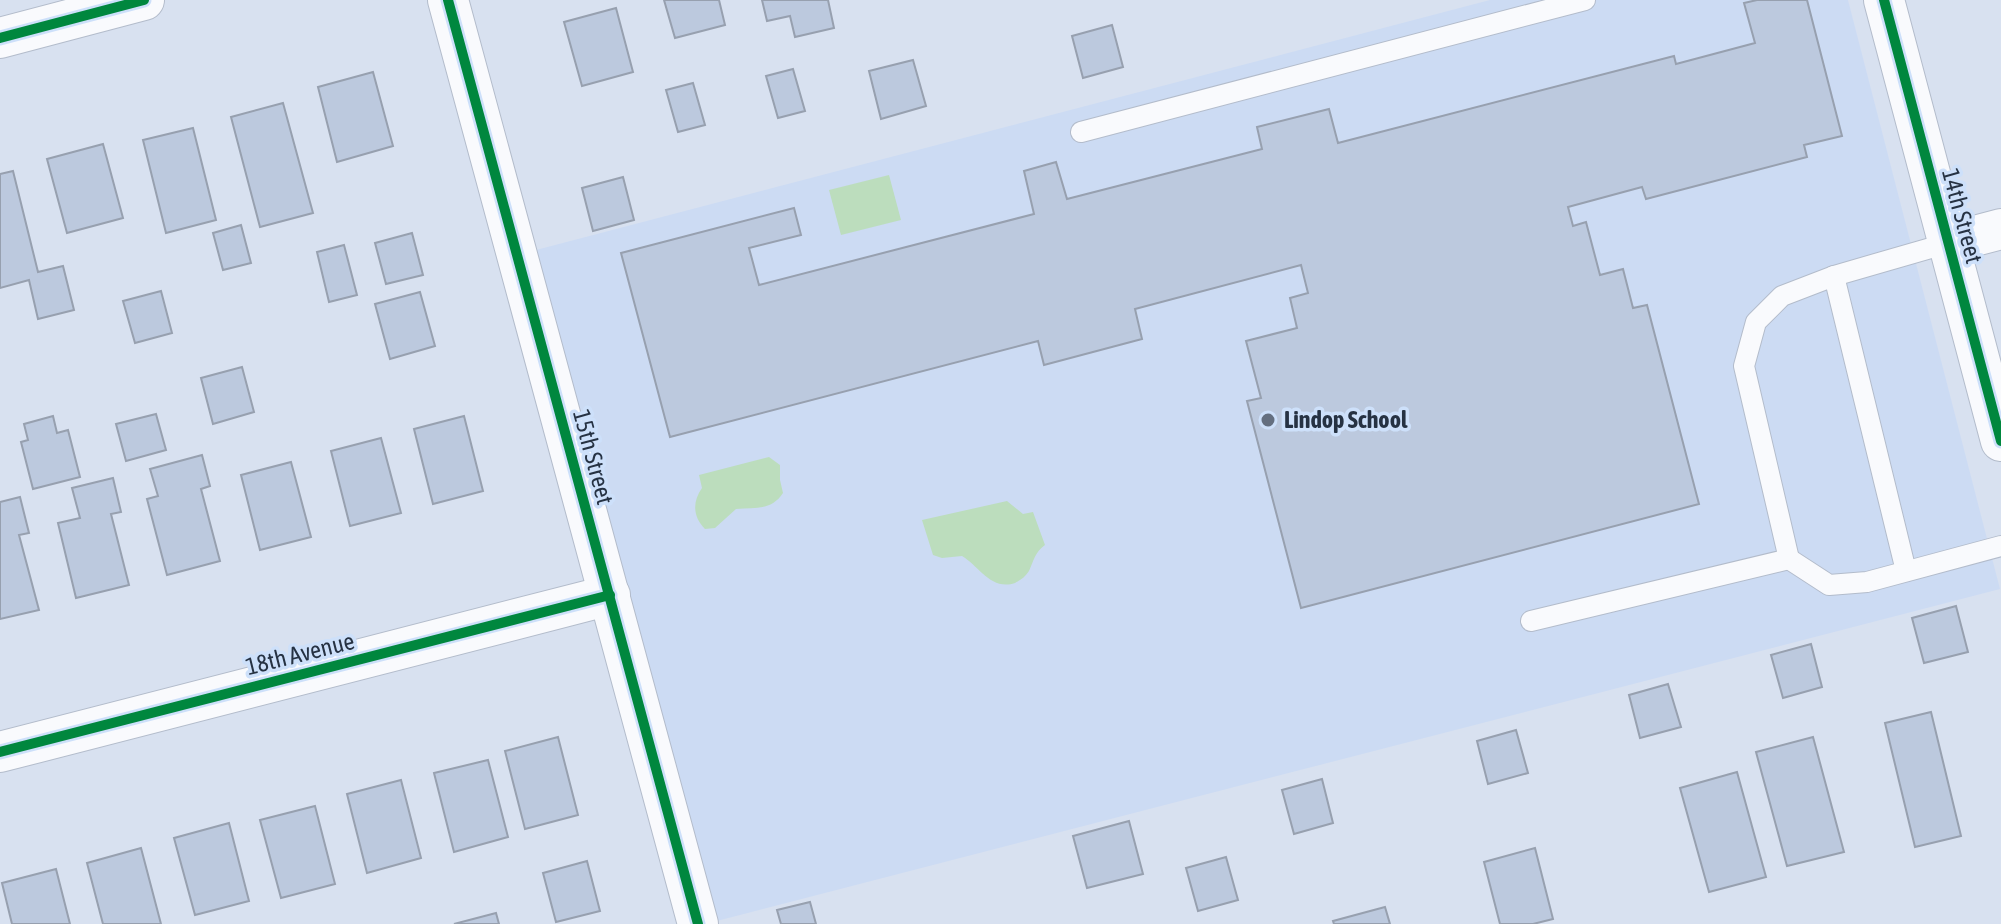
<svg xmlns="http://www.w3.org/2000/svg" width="2001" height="924" font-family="'Asap Condensed',sans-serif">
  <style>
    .built { fill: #ccdbf3 }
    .green { fill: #bcddbd }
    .building { fill: #bcc9de; stroke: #97a0af; stroke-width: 2 }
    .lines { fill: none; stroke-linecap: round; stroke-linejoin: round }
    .lane-casing { stroke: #b3bccb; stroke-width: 22 }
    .street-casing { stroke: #b3bccb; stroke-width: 42 }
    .lane { stroke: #f9fafd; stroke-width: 20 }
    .street { stroke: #f9fafd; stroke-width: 40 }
    .cycleway-casing { stroke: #cde0fa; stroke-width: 15 }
    .cycleway { stroke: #00873e; stroke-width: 10 }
    .poi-dot { fill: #646f80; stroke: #cde0fa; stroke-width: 3 }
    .labels { text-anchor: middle; stroke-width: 7; stroke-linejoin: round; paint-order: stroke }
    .street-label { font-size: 24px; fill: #263243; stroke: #cde0fa }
    .poi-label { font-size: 24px; font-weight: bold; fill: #263243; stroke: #cde0fa; text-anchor: start }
  </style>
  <rect width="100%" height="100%" fill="#d8e1f0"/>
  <!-- built -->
  <path class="built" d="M 1490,0 L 1848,0 L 2000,589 L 709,923 L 536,250 Z"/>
  <!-- green -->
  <g class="green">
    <path d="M 889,175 L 901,220 L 841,235 L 829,190 Z"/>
    <path d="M 769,457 L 780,465 L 780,480 L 783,493 C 771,511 756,507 736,509 L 715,528 L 705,529 C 693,517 692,502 702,488 L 699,475 Z"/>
    <path d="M 1007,501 L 1023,514 L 1033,512 L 1045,545 C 1035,552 1034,560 1029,571 C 1026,576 1021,580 1015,583 C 991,591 979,566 962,556 L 942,558 L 933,555 L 922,520 Z"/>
  </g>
  <!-- building -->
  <g class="building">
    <path d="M 664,0 L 719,0 L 725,25 L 675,38 Z"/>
    <path d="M 762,0 L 828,0 L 834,28 L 795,37 L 790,16 L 767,21 Z"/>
    <path d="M 1757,0 L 1807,0 L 1842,136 L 1804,145 L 1807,157 L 1646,199 L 1642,187 L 1568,207 L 1573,226 L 1586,222 L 1600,275 L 1623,269 L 1633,308 L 1647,305 L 1699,504 L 1301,608 L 1247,401 L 1261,398 L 1246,341 L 1297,328 L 1290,298 L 1308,293 L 1301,265 L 1135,309 L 1142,339 L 1044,365 L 1038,341 L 670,437 L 621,253 L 794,208 L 801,235 L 749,248 L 759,285 L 1034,214 L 1024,171 L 1056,162 L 1067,199 L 1262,149 L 1257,127 L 1329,109 L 1338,143 L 1674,56 L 1676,64 L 1755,43 L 1744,3 Z"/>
    <path d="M 616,8 L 633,72 L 582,86 L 564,22 Z"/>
    <path d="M 1112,25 L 1123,67 L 1083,78 L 1072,36 Z"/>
    <path d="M 913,60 L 926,106 L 881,119 L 869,71 Z"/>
    <path d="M 793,69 L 805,111 L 778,118 L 766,76 Z"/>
    <path d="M 373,72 L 393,146 L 337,162 L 318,87 Z"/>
    <path d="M 693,83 L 705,125 L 678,132 L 666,90 Z"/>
    <path d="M 283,103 L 313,213 L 260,227 L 231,117 Z"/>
    <path d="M 193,128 L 216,220 L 166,233 L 143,140 Z"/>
    <path d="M 103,144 L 123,218 L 67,233 L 47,159 Z"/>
    <path d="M 13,171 L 38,272 L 63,266 L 74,310 L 38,319 L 29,280 L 0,288 L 0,174 Z"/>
    <path d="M 623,177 L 634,220 L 593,231 L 582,188 Z"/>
    <path d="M 241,225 L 251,263 L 223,270 L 213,233 Z"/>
    <path d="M 412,233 L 423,275 L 386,284 L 375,243 Z"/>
    <path d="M 344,245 L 357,295 L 329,302 L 317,252 Z"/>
    <path d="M 161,291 L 172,333 L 135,343 L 123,301 Z"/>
    <path d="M 420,292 L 435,346 L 390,359 L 375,304 Z"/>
    <path d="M 242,367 L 254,412 L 213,424 L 201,378 Z"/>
    <path d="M 156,414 L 166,450 L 126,461 L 116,424 Z"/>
    <path d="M 53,416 L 57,433 L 68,430 L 80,477 L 33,489 L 21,442 L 28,440 L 24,424 Z"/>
    <path d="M 464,416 L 483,491 L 433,504 L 414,429 Z"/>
    <path d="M 381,438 L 401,513 L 350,526 L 331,451 Z"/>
    <path d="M 202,455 L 210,486 L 201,489 L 220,561 L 167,575 L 147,499 L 158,496 L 150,469 Z"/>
    <path d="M 291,462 L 311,537 L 260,550 L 241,475 Z"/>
    <path d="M 113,478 L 121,512 L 111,514 L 129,585 L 76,598 L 58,523 L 80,518 L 72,488 Z"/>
    <path d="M 20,497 L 29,533 L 19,535 L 39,610 L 0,619 L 0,502 Z"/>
    <path d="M 1956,606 L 1968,652 L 1924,663 L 1912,618 Z"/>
    <path d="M 1811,644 L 1822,687 L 1783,698 L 1771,655 Z"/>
    <path d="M 1668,684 L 1681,727 L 1640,738 L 1629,695 Z"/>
    <path d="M 1931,712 L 1961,836 L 1915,847 L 1885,723 Z"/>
    <path d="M 1516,730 L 1528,773 L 1488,784 L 1477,741 Z"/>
    <path d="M 558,737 L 578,815 L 525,829 L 505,751 Z"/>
    <path d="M 1813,737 L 1844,852 L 1787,866 L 1756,752 Z"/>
    <path d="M 488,760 L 508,837 L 454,852 L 434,773 Z"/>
    <path d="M 1737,772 L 1766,877 L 1709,892 L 1680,788 Z"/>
    <path d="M 1322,779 L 1333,823 L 1294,834 L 1282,790 Z"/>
    <path d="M 401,780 L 421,858 L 367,873 L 347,794 Z"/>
    <path d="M 315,806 L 335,884 L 281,898 L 260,820 Z"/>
    <path d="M 1129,821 L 1143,874 L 1087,888 L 1073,836 Z"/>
    <path d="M 229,823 L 249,901 L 195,915 L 174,838 Z"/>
    <path d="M 141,848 L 161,924 L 103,924 L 87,863 Z"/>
    <path d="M 1535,848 L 1553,919 L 1533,924 L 1500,924 L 1484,862 Z"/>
    <path d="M 1226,857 L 1238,900 L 1198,911 L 1186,868 Z"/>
    <path d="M 587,861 L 600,911 L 556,922 L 543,873 Z"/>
    <path d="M 56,869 L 70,924 L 12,924 L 2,883 Z"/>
    <path d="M 810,902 L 816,924 L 781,924 L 777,910 Z"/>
    <path d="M 1385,907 L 1390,924 L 1334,924 L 1333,921 Z"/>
    <path d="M 496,913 L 499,924 L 454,924 Z"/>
  </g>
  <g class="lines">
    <defs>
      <g id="lane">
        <path d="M 1081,132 L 1585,0"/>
        <path d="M 1834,276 L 1906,571"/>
        <path d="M 1789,559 L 1829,585 L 1867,582 L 2001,546"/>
        <path d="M 1531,621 L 1789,559 L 1744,366 L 1756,322 L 1782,296 L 1834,276 L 1948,243"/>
      </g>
      <g id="street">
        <path d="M 448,0 L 698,924"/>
        <path d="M 1884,0 L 2001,441"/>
        <path d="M 0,38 L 144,0"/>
        <path d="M 1948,243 L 2001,229"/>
        <path d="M 0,752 L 610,595"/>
      </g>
    </defs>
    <!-- lane casing -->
    <use href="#lane" class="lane-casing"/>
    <!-- street casing -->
    <use href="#street" class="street-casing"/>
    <!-- lane -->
    <use href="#lane" class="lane"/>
    <!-- street -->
    <use href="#street" class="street"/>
    <defs>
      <g id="cycleway">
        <path d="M 448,0 L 698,924"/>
        <path d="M 1884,0 L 2001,441"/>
        <path d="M 0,38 L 144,0"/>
        <path d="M 0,752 L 610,595"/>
      </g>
    </defs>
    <!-- cycleway casing -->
    <use href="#cycleway" class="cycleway-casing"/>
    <!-- cycleway -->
    <use href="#cycleway" class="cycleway"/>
  </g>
  <!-- markers -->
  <circle class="poi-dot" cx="1268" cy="420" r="8"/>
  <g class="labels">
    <!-- street labels -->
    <g class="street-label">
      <text transform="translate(1962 216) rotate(75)" y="8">14th Street</text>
      <text transform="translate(593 457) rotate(75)" y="8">15th Street</text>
      <text transform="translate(300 654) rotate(-14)" y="8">18th Avenue</text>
    </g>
    <!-- poi labels -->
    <g class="poi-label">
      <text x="1284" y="428">Lindop School</text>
    </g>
  </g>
</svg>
